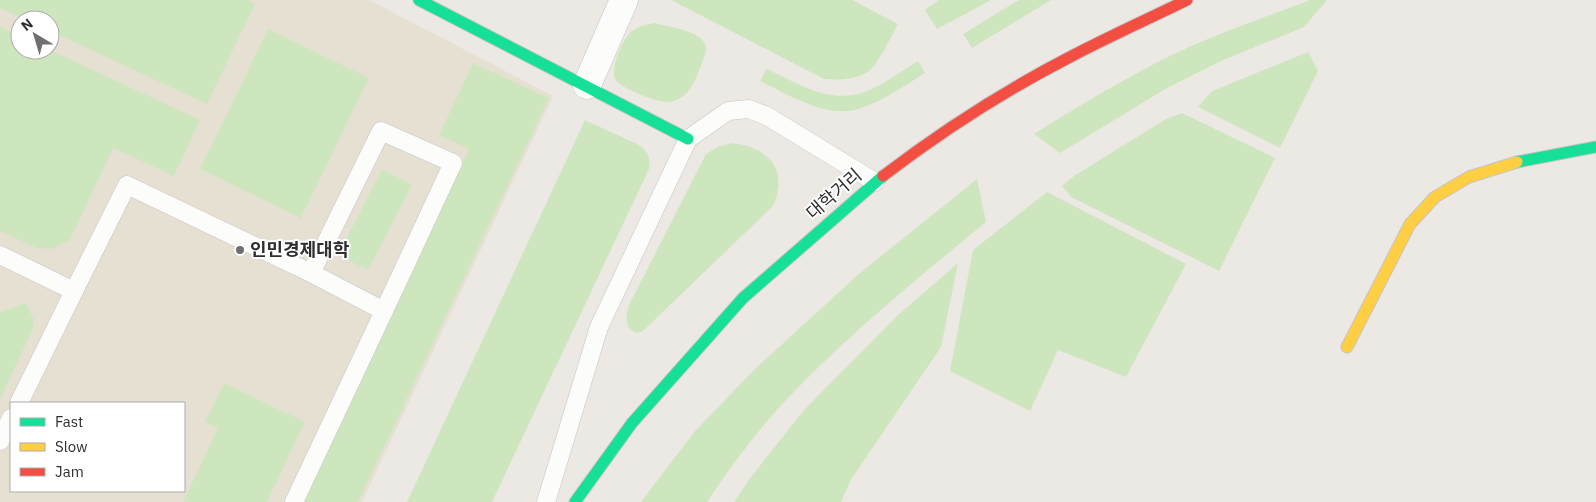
<svg xmlns="http://www.w3.org/2000/svg" width="1596" height="502" font-family="'IBM Plex Sans','Noto Sans KR',sans-serif">
  <style>
    .education { fill: #e6e0d3; fill-rule: evenodd }
    .green { fill: #cee6be }
    .lines { fill: none; stroke-linecap: round; stroke-linejoin: round }
    .lane-casing { stroke: #c5c4c5; stroke-width: 19 }
    .street-casing { stroke: #c5c4c5; stroke-width: 29 }
    .fast-casing { stroke: #c5c4c5; stroke-width: 13 }
    .slow-casing { stroke: #c5c4c5; stroke-width: 13 }
    .jam-casing { stroke: #c5c4c5; stroke-width: 13 }
    .lane { stroke: #fcfcfb; stroke-width: 18 }
    .street { stroke: #fcfcfb; stroke-width: 28 }
    .fast { stroke: #16e098; stroke-width: 11 }
    .slow { stroke: #ffcf43; stroke-width: 11 }
    .jam { stroke: #f24e42; stroke-width: 11 }
    .poi-dot { fill: #706f6e; stroke: #fff; stroke-width: 2 }
    .labels { text-anchor: middle; stroke-width: 4; stroke-linejoin: round; paint-order: stroke }
    .street-label { font-size: 18px; fill: #2e2e2e; stroke: #fff }
    .poi-label { font-size: 18px; font-weight: bold; fill: #2e2e2e; stroke: #fff; text-anchor: start }
  </style>
  <rect width="100%" height="100%" fill="#ece8e4"/>
  <!-- education -->
  <path class="education" d="M 0,0 L 369,0 L 553,96 L 362,502 L 0,502 ZM 20,20 L 50,20 L 50,50 L 20,50 ZM 11,403 L 184,403 L 184,491 L 11,491 Z"/>
  <!-- green -->
  <g class="green">
    <path d="M 0,0 L 247,0 L 255,4 L 207,104 L 50,31 L 50,20 L 26,20 L 0,8 Z"/>
    <path d="M 671,0 L 852,0 L 898,24 C 891,36 878,66 866,73 C 853,80 838,80 824,79 Z"/>
    <path d="M 939,0 L 991,0 L 937,29 L 925,10 Z"/>
    <path d="M 1019,0 L 1051,0 L 972,48 L 963,34 Z"/>
    <path d="M 1310,0 L 1327,0 L 1304,27 L 1221,61 L 1167,88 L 1060,153 L 1034,134 C 1076,108 1118,82 1162,60 C 1209,36 1260,19 1310,0 Z"/>
    <path d="M 654,23 C 667,26 700,31 705,44 C 708,51 703,59 701,66 C 697,74 695,83 689,90 C 685,96 677,100 670,102 C 660,104 620,88 615,79 C 610,67 623,38 632,31 C 639,26 646,25 654,23 Z"/>
    <path d="M 0,27 L 20,36 L 20,50 L 50,50 L 200,120 L 174,176 L 113,148 L 70,240 L 52,249 L 36,248 L 0,231 Z"/>
    <path d="M 268,29 L 369,78 L 301,218 L 200,169 Z"/>
    <path d="M 1308,52 L 1318,71 L 1280,148 L 1198,107 L 1212,91 Z"/>
    <path d="M 918,61 L 925,73 C 904,86 882,102 858,109 C 827,119 787,94 760,81 L 767,69 C 793,81 822,100 853,95 C 874,92 900,72 918,61 Z"/>
    <path d="M 473,63 L 549,98 L 358,502 L 303,502 L 469,149 L 439,135 Z"/>
    <path d="M 1182,113 L 1275,158 L 1219,271 L 1071,197 L 1062,186 L 1074,176 L 1166,119 Z"/>
    <path d="M 585,120 L 639,145 C 648,152 651,158 649,169 L 492,502 L 407,502 Z"/>
    <path d="M 732,143 C 769,147 789,170 773,206 L 644,330 L 638,333 C 623,330 626,316 629,305 L 706,154 L 718,147 Z"/>
    <path d="M 382,169 L 412,185 L 368,270 L 338,255 Z"/>
    <path d="M 977,179 L 986,222 C 918,278 850,333 789,397 C 758,429 732,465 707,502 L 641,502 L 695,431 L 757,367 L 860,273 Z"/>
    <path d="M 1047,192 L 1186,264 L 1126,377 L 1058,350 L 1030,411 L 950,371 L 973,250 Z"/>
    <path d="M 958,263 L 941,347 L 852,478 L 841,502 L 734,502 L 751,477 L 804,410 L 897,316 Z"/>
    <path d="M 26,303 L 34,320 L 33,329 L 0,399 L 0,312 Z"/>
    <path d="M 224,383 L 305,422 L 267,502 L 183,502 L 218,428 L 205,422 Z"/>
  </g>
  <g class="lines">
    <defs>
      <g id="lane">
        <path d="M 0,255 L 74,291 L 127,185 L 311,273 L 384,311 L 294,502"/>
        <path d="M 311,273 L 381,131 L 453,163 L 384,311"/>
        <path d="M 19,403 L 74,291"/>
        <path d="M 0,441 L 11,418"/>
        <path d="M 546,502 L 599,327 L 688,139 L 728,111 L 749,109 L 767,116 L 875,182"/>
      </g>
      <path id="street" d="M 587,85 L 624,0"/>
      <g id="fast">
        <path d="M 419,0 L 688,139"/>
        <path d="M 1517,162 L 1596,147"/>
        <path d="M 575,502 L 632,423 L 743,298 L 883,176"/>
      </g>
      <path id="slow" d="M 1347,347 L 1410,224 L 1435,197 L 1469,177 L 1517,162"/>
      <path id="jam" d="M 883,176 C 942,131 1004,91 1070,57 C 1108,37 1148,19 1187,0"/>
    </defs>
    <!-- lane casing -->
    <use href="#lane" class="lane-casing"/>
    <!-- street casing -->
    <use href="#street" class="street-casing"/>
    <!-- fast casing -->
    <use href="#fast" class="fast-casing"/>
    <!-- slow casing -->
    <use href="#slow" class="slow-casing"/>
    <!-- jam casing -->
    <use href="#jam" class="jam-casing"/>
    <!-- lane -->
    <use href="#lane" class="lane"/>
    <!-- street -->
    <use href="#street" class="street"/>
    <!-- fast -->
    <use href="#fast" class="fast"/>
    <!-- slow -->
    <use href="#slow" class="slow"/>
    <!-- jam -->
    <use href="#jam" class="jam"/>
  </g>
  <!-- markers -->
  <circle class="poi-dot" cx="240" cy="250" r="5"/>
  <g class="labels">
    <!-- street labels -->
    <g class="street-label">
      <text transform="translate(834 194) rotate(-41)" y="6">대학거리</text>
    </g>
    <!-- poi labels -->
    <g class="poi-label">
      <text x="250" y="256">인민경제대학</text>
    </g>
  </g>
  <!-- legend -->
  <rect x="10" y="402" width="175" height="90" fill="#ffffff" stroke="#ababab"/>
  <rect x="20" y="418" width="25" height="8" fill="#16e098" stroke="#ababab"/>
  <text x="55" y="427" font-size="15" fill="#2e2e2e">Fast</text>
  <rect x="20" y="443" width="25" height="8" fill="#ffcf43" stroke="#ababab"/>
  <text x="55" y="452" font-size="15" fill="#2e2e2e">Slow</text>
  <rect x="20" y="468" width="25" height="8" fill="#f24e42" stroke="#ababab"/>
  <text x="55" y="477" font-size="15" fill="#2e2e2e">Jam</text>
  <!-- north arrow -->
  <g transform="translate(35 35) rotate(322)"><circle r="24" fill="#ffffff" stroke="#ababab"/>
  <path d="M0-4L9 19L0 12L-9 19Z" fill="#706f6e"/>
  <text y="-8" font-size="14" font-weight="bold" text-anchor="middle" fill="#2e2e2e">N</text>
  </g>
</svg>
